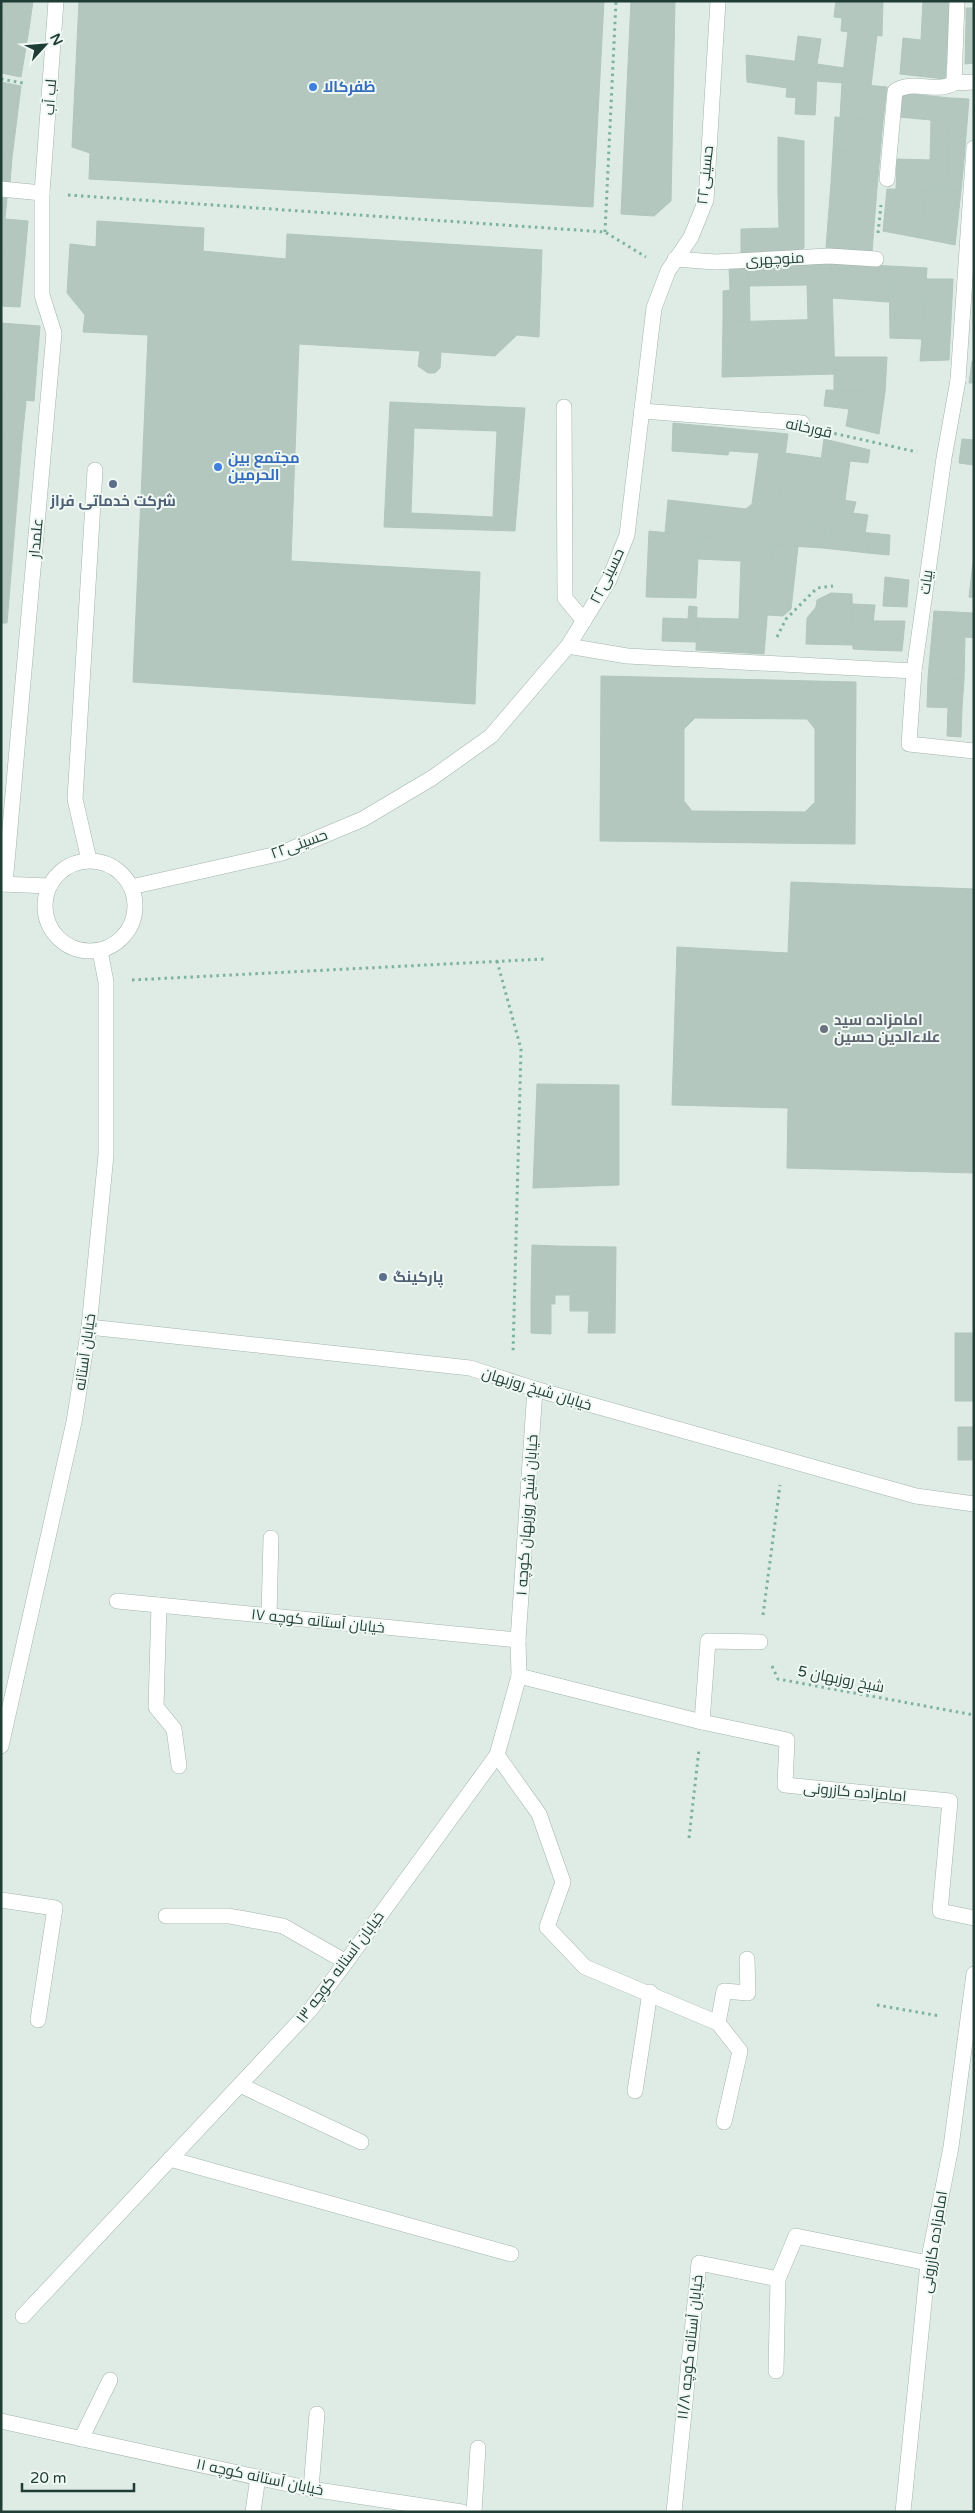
<svg xmlns="http://www.w3.org/2000/svg" width="975" height="2513" font-family="'Varela Round',Cairo,sans-serif">
  <style>
    .building { fill: #b4c7bf; stroke: #b1c6bd; fill-rule: evenodd }
    .lines { fill: none; stroke-linecap: round; stroke-linejoin: round }
    .service-casing { stroke: #a2b4ad; stroke-width: 16 }
    .minor-casing { stroke: #a2b4ad; stroke-width: 16 }
    .tertiary-casing { stroke: #a2b4ad; stroke-width: 16 }
    .path { stroke: #7db2a2; stroke-width: 3; stroke-dasharray: 2.5 4; stroke-linecap: butt }
    .service { stroke: #fff; stroke-width: 15 }
    .minor { stroke: #fff; stroke-width: 15 }
    .tertiary { stroke: #fff; stroke-width: 15 }
    .shop-dot { fill: #3f7fe0; stroke: #f0f8f4; stroke-width: 2 }
    .service-dot { fill: #5c6f8a; stroke: #f0f8f4; stroke-width: 2 }
    .worship-dot { fill: #6b7280; stroke: #f0f8f4; stroke-width: 2 }
    .labels { text-anchor: middle; stroke-width: 4; stroke-linejoin: round; paint-order: stroke }
    .shop-label { font-size: 15px; font-weight: bold; fill: #366cbe; stroke: #f0f8f4; text-anchor: start }
    .street-label { font-size: 15px; fill: #1f3d35; stroke: #f0f8f4 }
    .service-label { font-size: 15px; font-weight: bold; fill: #4e5e75; stroke: #f0f8f4 }
    .worship-label { font-size: 15px; font-weight: bold; fill: #5b616d; stroke: #f0f8f4; text-anchor: start }
  </style>
  <rect width="100%" height="100%" fill="#dfece6"/>
  <!-- building -->
  <g class="building">
    <path d="M 1,1 L 33,1 L 29,29 L 1,24 Z"/>
    <path d="M 79,1 L 604,1 L 593,207 L 89,179 L 90,153 L 72,147 Z"/>
    <path d="M 631,1 L 675,1 L 671,201 L 654,216 L 621,214 Z"/>
    <path d="M 836,1 L 883,1 L 882,36 L 841,31 L 842,18 L 834,17 Z"/>
    <path d="M 923,1 L 949,1 L 948,43 L 921,40 Z"/>
    <rect x="966" y="8" width="8" height="16"/>
    <path d="M 1,24 L 29,29 L 21,77 L 1,73 Z"/>
    <path d="M 966,24 L 974,24 L 974,63 L 965,64 Z"/>
    <path d="M 848,31 L 877,35 L 871,86 L 842,83 Z"/>
    <path d="M 798,36 L 821,39 L 817,64 L 795,61 Z"/>
    <path d="M 903,38 L 948,43 L 945,79 L 900,74 Z"/>
    <path d="M 746,55 L 817,64 L 816,99 L 786,97 L 787,88 L 747,82 Z"/>
    <path d="M 817,64 L 844,68 L 842,83 L 816,81 Z"/>
    <path d="M 1,82 L 21,86 L 12,158 L 1,156 Z"/>
    <path d="M 842,83 L 887,87 L 883,121 L 840,118 Z"/>
    <path d="M 900,93 L 950,98 L 947,190 L 896,190 L 897,159 L 930,160 L 931,120 L 899,117 Z"/>
    <path d="M 796,97 L 816,99 L 815,115 L 795,114 Z"/>
    <path d="M 950,98 L 969,99 L 964,160 L 948,159 Z"/>
    <path d="M 835,117 L 883,121 L 880,154 L 833,150 Z"/>
    <path d="M 778,137 L 804,141 L 804,192 L 778,192 Z"/>
    <path d="M 833,150 L 880,154 L 877,188 L 831,183 Z"/>
    <path d="M 1,156 L 12,158 L 10,183 L 1,182 Z"/>
    <path d="M 948,159 L 964,160 L 961,191 L 947,190 Z"/>
    <path d="M 831,183 L 877,188 L 872,252 L 826,248 Z"/>
    <path d="M 887,189 L 926,190 L 920,238 L 883,231 Z"/>
    <path d="M 926,190 L 961,191 L 955,245 L 920,238 Z"/>
    <path d="M 778,192 L 804,192 L 804,248 L 781,254 L 741,257 L 741,229 L 779,228 Z"/>
    <path d="M 1,198 L 7,198 L 5,219 L 28,221 L 25,256 L 1,254 Z"/>
    <path d="M 97,221 L 204,228 L 203,251 L 286,259 L 287,234 L 542,250 L 539,337 L 517,335 L 495,356 L 441,352 L 440,368 L 435,373 L 428,373 L 418,366 L 420,351 L 299,344 L 291,561 L 480,572 L 475,704 L 133,682 L 148,335 L 83,332 L 85,315 L 67,293 L 70,244 L 96,247 Z"/>
    <path d="M 1,254 L 25,256 L 20,307 L 1,306 Z"/>
    <path d="M 831,263 L 889,266 L 889,302 L 832,298 Z"/>
    <path d="M 831,263 L 833,319 L 808,320 L 807,285 L 749,286 L 749,267 Z"/>
    <path d="M 889,266 L 927,268 L 922,339 L 890,338 Z"/>
    <path d="M 729,267 L 749,267 L 750,321 L 723,322 L 723,291 L 730,290 Z"/>
    <path d="M 926,279 L 953,279 L 952,300 L 925,301 Z"/>
    <path d="M 952,300 L 949,360 L 920,361 L 925,301 Z"/>
    <path d="M 833,319 L 835,374 L 722,377 L 723,322 Z"/>
    <path d="M 1,323 L 40,326 L 34,401 L 1,398 Z"/>
    <path d="M 834,357 L 887,357 L 885,392 L 834,391 Z"/>
    <path d="M 972,361 L 974,361 L 974,383 L 969,383 Z"/>
    <path d="M 826,390 L 885,392 L 879,434 L 846,426 L 849,409 L 824,406 Z"/>
    <path d="M 1,398 L 26,401 L 22,441 L 1,439 Z"/>
    <path d="M 390,402 L 525,408 L 515,531 L 384,527 ZM 414,428 L 497,431 L 493,517 L 411,513 Z"/>
    <path d="M 673,423 L 788,434 L 773,545 L 665,532 L 668,500 L 746,509 L 752,504 L 759,453 L 729,451 L 728,455 L 672,451 Z"/>
    <path d="M 1,439 L 22,441 L 7,623 L 1,623 Z"/>
    <path d="M 824,439 L 870,450 L 868,463 L 850,461 L 845,500 L 816,496 Z"/>
    <path d="M 962,439 L 974,440 L 974,465 L 959,463 Z"/>
    <path d="M 785,453 L 821,458 L 812,527 L 776,523 Z"/>
    <path d="M 816,496 L 856,502 L 853,513 L 868,515 L 865,533 L 812,527 Z"/>
    <path d="M 776,523 L 825,529 L 823,548 L 773,545 Z"/>
    <path d="M 825,529 L 870,533 L 868,553 L 823,548 Z"/>
    <path d="M 649,531 L 699,536 L 696,598 L 646,597 Z"/>
    <path d="M 870,533 L 890,535 L 889,555 L 868,553 Z"/>
    <path d="M 699,536 L 773,545 L 764,654 L 696,650 L 697,618 L 739,619 L 741,561 L 698,559 Z"/>
    <path d="M 773,545 L 798,547 L 791,609 L 783,616 L 767,615 Z"/>
    <path d="M 973,562 L 974,563 L 974,598 L 969,597 Z"/>
    <path d="M 885,577 L 909,580 L 907,607 L 883,606 Z"/>
    <path d="M 831,593 L 852,594 L 853,645 L 806,644 L 807,618 L 816,607 L 817,600 Z"/>
    <path d="M 852,604 L 875,605 L 870,650 L 853,649 Z"/>
    <path d="M 689,606 L 697,607 L 696,642 L 662,641 L 663,618 L 688,619 Z"/>
    <path d="M 934,611 L 974,613 L 974,638 L 965,637 L 964,679 L 928,678 Z"/>
    <path d="M 873,621 L 905,621 L 902,651 L 870,650 Z"/>
    <path d="M 601,676 L 856,682 L 855,844 L 600,841 ZM 695,718 L 807,719 L 815,729 L 815,802 L 805,812 L 692,811 L 684,801 L 684,729 Z"/>
    <path d="M 928,678 L 964,679 L 962,708 L 927,707 Z"/>
    <path d="M 948,708 L 962,708 L 961,737 L 947,736 Z"/>
    <path d="M 791,882 L 974,889 L 974,1173 L 787,1168 L 788,1108 L 672,1105 L 677,947 L 788,953 Z"/>
    <path d="M 537,1084 L 619,1085 L 619,1185 L 533,1188 Z"/>
    <path d="M 532,1245 L 555,1246 L 555,1304 L 531,1303 Z"/>
    <path d="M 555,1246 L 616,1247 L 615,1333 L 588,1333 L 589,1311 L 570,1311 L 570,1295 L 555,1295 Z"/>
    <path d="M 531,1303 L 551,1304 L 551,1334 L 531,1333 Z"/>
    <path d="M 955,1333 L 972,1333 L 974,1401 L 955,1401 Z"/>
    <rect x="958" y="1427" width="16" height="33"/>
  </g>
  <g class="lines">
    <defs>
      <g id="service">
        <path d="M 957,1 L 954,83 L 974,82"/>
        <path d="M 887,179 L 895,91 C 913,79 936,94 954,83"/>
        <path d="M 1,189 L 42,193"/>
        <path d="M 675,259 L 715,262 L 829,256 L 876,259"/>
        <path d="M 958,380 L 974,148"/>
        <path d="M 564,407 L 565,598 L 584,621"/>
        <path d="M 642,411 L 802,423"/>
        <path d="M 89,860 L 75,799 L 95,470"/>
        <path d="M 117,1601 L 518,1640"/>
        <path d="M 159,1605 L 156,1707 L 174,1729 L 179,1766"/>
        <path d="M 269,1616 L 271,1538"/>
        <path d="M 519,1676 L 702,1722 L 787,1740 L 785,1785 L 950,1801 L 940,1911 L 974,1918"/>
        <path d="M 702,1722 L 708,1641 L 760,1642"/>
        <path d="M 497,1755 L 539,1814 L 563,1882 L 547,1927 L 585,1967 L 718,2023 L 740,2051 L 724,2122"/>
        <path d="M 1,1900 L 55,1908 L 38,2020"/>
        <path d="M 166,1916 L 229,1916 L 283,1926 L 346,1962"/>
        <path d="M 718,2023 L 724,1991 L 748,1993 L 747,1959"/>
        <path d="M 240,2085 L 361,2142"/>
        <path d="M 635,2091 L 650,1992"/>
        <path d="M 170,2159 L 511,2254"/>
        <path d="M 23,2316 L 311,2009 L 346,1962 L 497,1755 L 519,1676 L 518,1640 L 535,1389"/>
        <path d="M 776,2371 L 778,2279 L 796,2236 L 928,2263"/>
        <path d="M 1,2421 L 311,2489 L 462,2512"/>
        <path d="M 81,2439 L 110,2380"/>
        <path d="M 311,2489 L 317,2414"/>
        <path d="M 253,2512 L 258,2477"/>
        <path d="M 474,2512 L 478,2448"/>
        <path d="M 674,2512 L 699,2263 L 778,2279"/>
        <path d="M 903,2512 L 928,2263 L 951,2147 L 974,1974"/>
      </g>
      <g id="minor">
        <path d="M 568,646 L 627,656 L 914,671 L 944,458 L 958,380"/>
        <path d="M 914,671 L 909,744 L 974,751"/>
        <path d="M 5,884 L 54,333 L 42,295 L 42,193 L 56,1"/>
        <path d="M 131,887 L 282,853 L 363,819 L 432,778 L 491,736 L 568,646 L 609,580 L 627,535 L 654,308 L 668,271 L 691,237 L 706,200 L 718,1"/>
      </g>
      <g id="tertiary">
        <circle cx="90" cy="906" r="45"/>
        <path d="M 1,884 L 49,886"/>
        <path d="M 89,1327 L 470,1368 L 535,1389 L 916,1496 L 974,1504"/>
        <path d="M 1,1746 L 74,1422 L 89,1327 L 106,1155 L 106,982 L 100,951"/>
      </g>
    </defs>
    <!-- service casing -->
    <use href="#service" class="service-casing"/>
    <!-- minor casing -->
    <use href="#minor" class="minor-casing"/>
    <!-- tertiary casing -->
    <use href="#tertiary" class="tertiary-casing"/>
    <!-- path -->
    <g class="path">
      <path d="M 1,79 L 23,83"/>
      <path d="M 68,195 L 605,232 L 646,257"/>
      <path d="M 605,232 L 616,1"/>
      <path d="M 878,233 L 881,205"/>
      <path d="M 828,432 L 917,452"/>
      <path d="M 777,637 L 786,619 L 817,588 L 833,586"/>
      <path d="M 497,961 L 521,1049 L 513,1353"/>
      <path d="M 132,980 L 544,959"/>
      <path d="M 763,1615 L 780,1485"/>
      <path d="M 772,1666 L 778,1679 L 974,1715"/>
      <path d="M 689,1838 L 699,1749"/>
      <path d="M 877,2005 L 940,2016"/>
    </g>
    <!-- service -->
    <use href="#service" class="service"/>
    <!-- minor -->
    <use href="#minor" class="minor"/>
    <!-- tertiary -->
    <use href="#tertiary" class="tertiary"/>
  </g>
  <!-- markers -->
  <g class="shop-dot">
    <circle cx="313" cy="87" r="5"/>
    <circle cx="218" cy="467" r="5"/>
  </g>
  <g class="service-dot">
    <circle cx="113" cy="484" r="5"/>
    <circle cx="383" cy="1277" r="5"/>
  </g>
  <circle class="worship-dot" cx="824" cy="1029" r="5"/>
  <g class="labels">
    <!-- shop labels -->
    <g class="shop-label">
      <text x="323" y="92">ظفرکالا</text>
      <text x="228" y="463">مجتمع بین<tspan x="228" dy="17">الحرمین</tspan></text>
    </g>
    <!-- street labels -->
    <g class="street-label">
      <text transform="translate(50 97) rotate(-86)" y="5">لب آب</text>
      <text transform="translate(705 175) rotate(-84)" y="5">حسینی۲۲</text>
      <text transform="translate(775 259) rotate(-3)" y="5">منوچهری</text>
      <text transform="translate(809 428) rotate(12)" y="5">قورخانه</text>
      <text transform="translate(36 538) rotate(-85)" y="5">علمدار</text>
      <text transform="translate(607 576) rotate(-64)" y="5">حسینی۲۲</text>
      <text transform="translate(926 582) rotate(-82)" y="5">بیات</text>
      <text transform="translate(299 844) rotate(-20)" y="5">حسینی۲۲</text>
      <text transform="translate(85 1352) rotate(-82)" y="5">خیابان آستانه</text>
      <text transform="translate(537 1389) rotate(17)" y="5">خیابان شیخ روزبهان</text>
      <text transform="translate(527 1515) rotate(-86)" y="5">خیابان شیخ روزبهان کوچه ۱</text>
      <text transform="translate(318 1621) rotate(6)" y="5">خیابان آستانه کوچه ۱۷</text>
      <text transform="translate(841 1679) rotate(11)" y="5">شیخ روزبهان 5</text>
      <text transform="translate(855 1792) rotate(5)" y="5">امامزاده کازرونی</text>
      <text transform="translate(340 1967) rotate(-53)" y="5">خیابان آستانه کوچه ۱۳</text>
      <text transform="translate(934 2242) rotate(-81)" y="5">امامزاده کازرونی</text>
      <text transform="translate(690 2347) rotate(-84)" y="5">خیابان آستانه کوچه ۱۱/۸</text>
      <text transform="translate(260 2477) rotate(12)" y="5">خیابان آستانه کوچه ۱۱</text>
    </g>
    <!-- service labels -->
    <g class="service-label">
      <text x="113" y="506">شرکت خدماتی فراز</text>
      <text x="393" y="1282" text-anchor="start">پارکینگ</text>
    </g>
    <!-- worship labels -->
    <g class="worship-label">
      <text x="834" y="1025">امامزاده سید<tspan x="834" dy="17">علاءالدین حسین</tspan></text>
    </g>
  </g>
  <!-- border -->
  <rect width="975" height="2513" fill="none" stroke="#1f3d35" stroke-width="5"/>
  <!-- north arrow -->
  <g transform="translate(45 45) rotate(64)" stroke="#f0f8f4" stroke-width="4" paint-order="stroke">
  <path d="M0-4L9 19L0 12L-9 19Z" fill="#1f3d35"/>
  <text y="-8" font-size="14" font-weight="bold" text-anchor="middle" fill="#1f3d35">N</text>
  </g>
  <!-- scale -->
  <path d="M22 2483v8h112v-8" fill="none" stroke="#1f3d35" stroke-width="2.5"/>
  <text x="30" y="2483" font-size="15" fill="#1f3d35" stroke="#f0f8f4" stroke-width="4" paint-order="stroke">20 m</text>
</svg>
